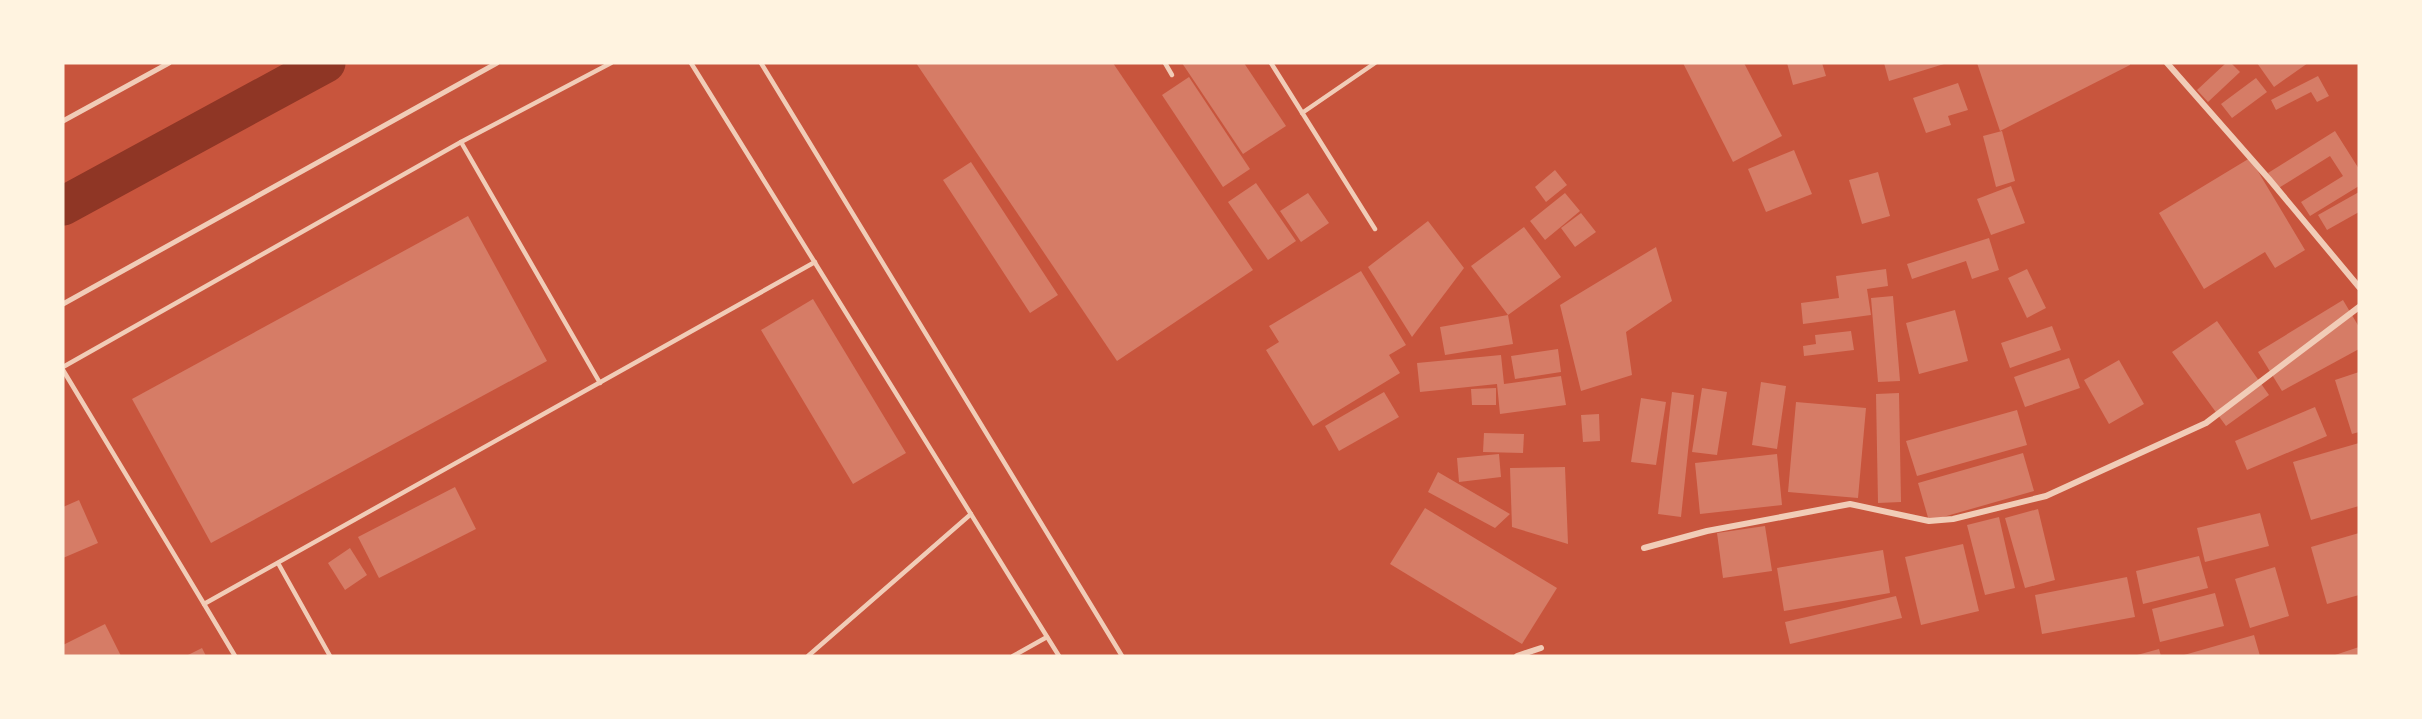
<svg xmlns="http://www.w3.org/2000/svg" width="2422" height="719" font-family="'IBM Plex Serif',serif">
  <style>
    .lines { fill: none; stroke-linecap: round; stroke-linejoin: round }
    .canal { stroke: #8f3625; stroke-width: 39 }
    .building { fill: #d67c66 }
    .service { stroke: #f1ccb7; stroke-width: 4.5 }
    .pedestrian { stroke: #f1ccb7; stroke-width: 5 }
    .minor { stroke: #f1ccb7; stroke-width: 6 }
  </style>
  <rect width="100%" height="100%" fill="#c8553d"/>
  <g class="lines">
    <!-- canal -->
    <path class="canal" d="M 63,206 L 326,63"/>
  </g>
  <!-- building -->
  <g class="building">
    <path d="M 916,63 L 1113,63 L 1253,270 L 1117,361 Z"/>
    <path d="M 1182,63 L 1244,63 L 1286,126 L 1243,154 Z"/>
    <path d="M 1683,63 L 1744,63 L 1782,136 L 1733,162 Z"/>
    <path d="M 1787,63 L 1822,63 L 1826,76 L 1793,85 Z"/>
    <path d="M 1884,63 L 1944,63 L 1944,64 L 1889,81 Z"/>
    <path d="M 1977,63 L 2130,63 L 2130,65 L 2000,131 Z"/>
    <path d="M 2226,63 L 2231,63 L 2240,72 L 2208,102 L 2197,90 Z"/>
    <path d="M 2257,63 L 2308,63 L 2274,87 Z"/>
    <path d="M 2318,76 L 2329,96 L 2317,102 L 2311,92 L 2276,110 L 2271,100 Z"/>
    <path d="M 1189,77 L 1250,169 L 1223,187 L 1162,95 Z"/>
    <path d="M 2256,78 L 2267,92 L 2232,118 L 2221,104 Z"/>
    <path d="M 1958,83 L 1968,110 L 1948,116 L 1951,125 L 1926,133 L 1913,98 Z"/>
    <path d="M 2002,131 L 2015,181 L 1996,187 L 1983,136 Z"/>
    <path d="M 2335,131 L 2359,169 L 2359,186 L 2310,216 L 2301,202 L 2343,176 L 2330,156 L 2277,189 L 2268,173 Z"/>
    <path d="M 1794,150 L 1812,194 L 1766,212 L 1748,169 Z"/>
    <path d="M 2250,158 L 2305,250 L 2275,268 L 2265,252 L 2204,289 L 2159,213 Z"/>
    <path d="M 971,162 L 1058,295 L 1030,313 L 943,180 Z"/>
    <path d="M 1555,170 L 1567,185 L 1546,202 L 1535,187 Z"/>
    <path d="M 1878,172 L 1890,216 L 1862,224 L 1849,180 Z"/>
    <path d="M 1256,183 L 1296,241 L 1268,260 L 1228,202 Z"/>
    <path d="M 2011,186 L 2025,223 L 1991,235 L 1977,199 Z"/>
    <path d="M 2359,192 L 2359,212 L 2327,230 L 2318,215 Z"/>
    <path d="M 1308,193 L 1329,223 L 1301,242 L 1280,211 Z"/>
    <path d="M 1565,193 L 1580,211 L 1545,240 L 1530,221 Z"/>
    <path d="M 1581,213 L 1596,232 L 1575,247 L 1561,228 Z"/>
    <path d="M 468,216 L 547,361 L 211,543 L 132,399 Z"/>
    <path d="M 1428,221 L 1464,268 L 1412,337 L 1368,267 Z"/>
    <path d="M 1524,227 L 1561,277 L 1508,315 L 1513,344 L 1445,355 L 1440,327 L 1508,315 L 1471,266 Z"/>
    <path d="M 1989,238 L 1999,270 L 1972,279 L 1966,261 L 1912,279 L 1907,264 Z"/>
    <path d="M 1656,247 L 1672,301 L 1626,332 L 1632,375 L 1581,391 L 1560,305 Z"/>
    <path d="M 1886,269 L 1888,286 L 1867,289 L 1871,315 L 1803,324 L 1801,303 L 1839,298 L 1836,276 Z"/>
    <path d="M 2027,269 L 2046,308 L 2027,318 L 2008,278 Z"/>
    <path d="M 1361,271 L 1406,345 L 1389,355 L 1400,373 L 1313,426 L 1266,350 L 1279,342 L 1269,326 Z"/>
    <path d="M 1893,296 L 1900,381 L 1878,382 L 1871,298 Z"/>
    <path d="M 813,299 L 906,453 L 853,484 L 761,330 Z"/>
    <path d="M 2343,300 L 2359,327 L 2359,349 L 2282,391 L 2258,352 Z"/>
    <path d="M 1955,310 L 1968,361 L 1919,374 L 1906,323 Z"/>
    <path d="M 2217,321 L 2269,395 L 2226,426 L 2172,352 Z"/>
    <path d="M 2052,326 L 2061,350 L 2010,368 L 2001,343 Z"/>
    <path d="M 1851,331 L 1854,350 L 1804,356 L 1803,346 L 1816,344 L 1815,335 Z"/>
    <path d="M 1558,349 L 1561,372 L 1515,379 L 1511,356 Z"/>
    <path d="M 1501,355 L 1504,384 L 1561,376 L 1566,405 L 1500,414 L 1497,384 L 1420,392 L 1417,363 Z"/>
    <path d="M 2069,358 L 2080,388 L 2025,407 L 2014,377 Z"/>
    <path d="M 2119,360 L 2144,404 L 2109,424 L 2084,380 Z"/>
    <path d="M 2359,372 L 2359,432 L 2352,434 L 2335,380 Z"/>
    <path d="M 1761,382 L 1786,386 L 1777,449 L 1752,445 Z"/>
    <path d="M 1496,388 L 1496,405 L 1472,405 L 1471,389 Z"/>
    <path d="M 1702,388 L 1727,392 L 1717,455 L 1692,452 Z"/>
    <path d="M 1384,392 L 1399,417 L 1339,451 L 1325,426 Z"/>
    <path d="M 1672,392 L 1694,395 L 1681,517 L 1658,514 Z"/>
    <path d="M 1899,393 L 1901,502 L 1878,503 L 1876,394 Z"/>
    <path d="M 1641,398 L 1666,402 L 1656,465 L 1631,462 Z"/>
    <path d="M 1796,402 L 1866,408 L 1858,498 L 1788,492 Z"/>
    <path d="M 2315,407 L 2327,436 L 2247,470 L 2235,441 Z"/>
    <path d="M 2017,410 L 2027,445 L 1917,476 L 1906,441 Z"/>
    <path d="M 1599,414 L 1600,441 L 1583,442 L 1581,415 Z"/>
    <path d="M 1484,433 L 1524,434 L 1523,453 L 1483,452 Z"/>
    <path d="M 2359,443 L 2359,506 L 2311,520 L 2293,462 Z"/>
    <path d="M 2023,453 L 2034,491 L 1929,521 L 1918,483 Z"/>
    <path d="M 1499,454 L 1501,477 L 1459,482 L 1457,458 Z"/>
    <path d="M 1777,454 L 1782,505 L 1700,514 L 1695,463 Z"/>
    <path d="M 1565,467 L 1568,544 L 1512,527 L 1510,468 Z"/>
    <path d="M 1438,472 L 1510,514 L 1495,528 L 1428,492 Z"/>
    <path d="M 455,487 L 476,529 L 379,578 L 358,537 Z"/>
    <path d="M 79,500 L 98,543 L 63,558 L 63,507 Z"/>
    <path d="M 1425,508 L 1557,588 L 1522,644 L 1390,564 Z"/>
    <path d="M 2038,509 L 2055,580 L 2025,588 L 2005,518 Z"/>
    <path d="M 2260,513 L 2269,546 L 2205,562 L 2197,528 Z"/>
    <path d="M 1999,517 L 2015,588 L 1985,595 L 1967,525 Z"/>
    <path d="M 1765,526 L 1772,571 L 1723,578 L 1717,533 Z"/>
    <path d="M 2359,533 L 2359,595 L 2327,604 L 2311,547 Z"/>
    <path d="M 1963,544 L 1979,611 L 1921,625 L 1905,557 Z"/>
    <path d="M 350,548 L 367,575 L 345,590 L 328,563 Z"/>
    <path d="M 1883,550 L 1890,593 L 1784,611 L 1777,568 Z"/>
    <path d="M 2199,556 L 2208,588 L 2143,604 L 2136,571 Z"/>
    <path d="M 2275,567 L 2289,616 L 2250,628 L 2235,579 Z"/>
    <path d="M 2127,577 L 2135,617 L 2042,634 L 2035,595 Z"/>
    <path d="M 2215,593 L 2224,626 L 2160,642 L 2152,609 Z"/>
    <path d="M 1896,596 L 1902,618 L 1790,644 L 1785,622 Z"/>
    <path d="M 105,624 L 121,656 L 63,656 L 63,645 Z"/>
    <path d="M 2254,635 L 2260,656 L 2184,656 L 2184,655 Z"/>
    <path d="M 2359,647 L 2359,656 L 2332,656 Z"/>
    <path d="M 202,648 L 206,656 L 186,656 Z"/>
    <path d="M 2159,649 L 2161,656 L 2137,656 L 2137,655 Z"/>
  </g>
  <g class="lines">
    <!-- service -->
    <g class="service">
      <path d="M 691,63 L 1059,656"/>
      <path d="M 761,63 L 1122,656"/>
      <path d="M 1165,63 L 1172,75"/>
      <path d="M 1271,63 L 1375,229"/>
      <path d="M 1302,113 L 1375,63"/>
      <path d="M 461,142 L 600,383"/>
      <path d="M 63,367 L 461,142 L 611,63"/>
      <path d="M 63,370 L 204,604 L 815,262"/>
      <path d="M 278,563 L 330,656"/>
      <path d="M 204,604 L 235,656"/>
      <path d="M 808,656 L 971,514"/>
      <path d="M 1013,656 L 1047,637"/>
    </g>
    <!-- pedestrian -->
    <g class="pedestrian">
      <path d="M 63,121 L 169,63"/>
      <path d="M 63,304 L 497,63"/>
    </g>
    <!-- minor -->
    <g class="minor">
      <path d="M 2167,63 L 2269,179 L 2359,287"/>
      <path d="M 1644,548 L 1707,531 L 1850,504 L 1929,521 L 1953,519 L 2046,496 L 2206,423 L 2359,307"/>
      <path d="M 1517,656 L 1541,648"/>
    </g>
  </g>
  <!-- border -->
  <rect width="2422" height="719" fill="none" stroke="#fff3e0" stroke-width="129"/>
</svg>
